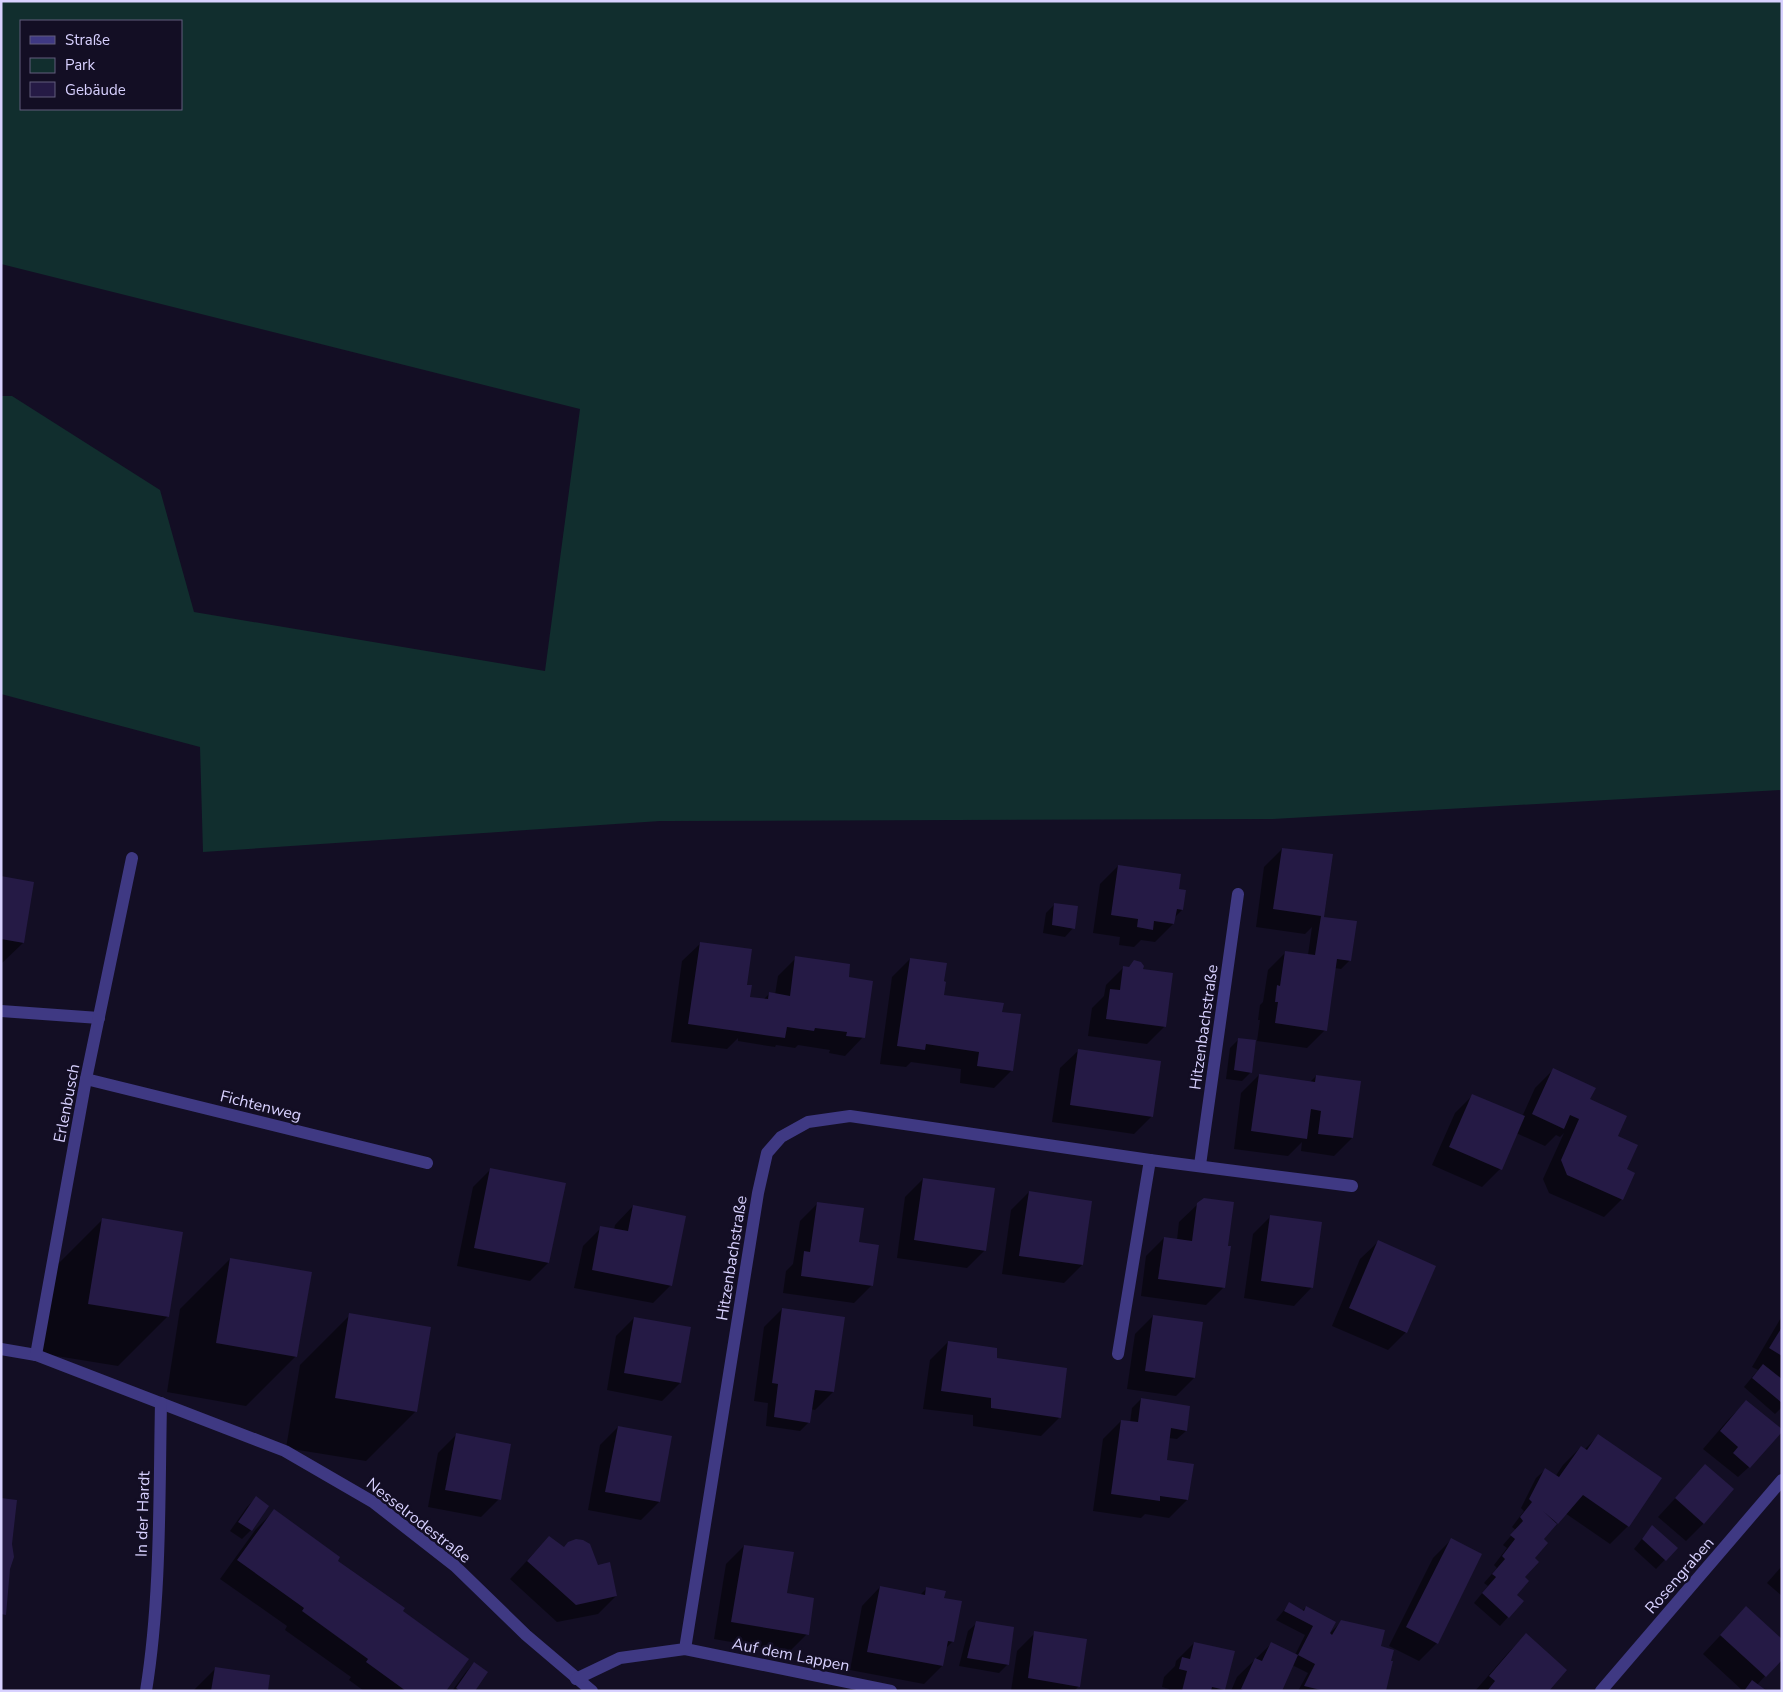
<svg xmlns="http://www.w3.org/2000/svg" width="1783" height="1692" font-family="'Nunito Sans',sans-serif">
  <style>
    .green { fill: #112e2e; fill-rule: evenodd }
    .shadow { fill: #0007 }
    .building { fill: #251a45 }
    .lines { fill: none; stroke-linecap: round; stroke-linejoin: round }
    .minor { stroke: #3f3983; stroke-width: 12 }
    .labels { text-anchor: middle; stroke-width: 5; stroke-linejoin: round; paint-order: stroke }
    .street-label { font-size: 16px; fill: #d8d1ff; stroke: #130e24 }
  </style>
  <rect width="100%" height="100%" fill="#130e24"/>
  <!-- green -->
  <path class="green" d="M 1,1 L 1782,1 L 1782,790 L 1273,819 L 660,821 L 203,852 L 200,747 L 1,694 L 1,396 L 12,396 L 160,490 L 194,612 L 545,671 L 580,409 L 1,264 ZM 21,21 L 181,21 L 181,109 L 21,109 Z"/>
  <!-- shadow -->
  <g class="shadow">
    <path d="M 1282,849 L 1350,960 L 1341,969 L 1335,968 L 1325,1030 L 1307,1048 L 1257,1041 L 1260,1020 L 1258,1020 L 1260,1005 L 1263,1002 L 1268,970 L 1286,952 L 1308,955 L 1312,927 L 1305,934 L 1256,927 L 1264,867 Z"/>
    <path d="M 1118,866 L 1178,891 L 1182,910 L 1174,918 L 1173,924 L 1155,942 L 1141,940 L 1134,947 L 1119,945 L 1120,937 L 1093,933 L 1100,884 Z"/>
    <path d="M 1,877 L 23,943 L 1,964 Z"/>
    <path d="M 1055,904 L 1073,928 L 1065,937 L 1043,933 L 1046,913 Z"/>
    <path d="M 701,943 L 745,986 L 749,1000 L 763,1000 L 769,994 L 775,995 L 778,976 L 796,958 L 847,978 L 863,1037 L 845,1056 L 829,1053 L 830,1050 L 798,1045 L 795,1048 L 776,1045 L 775,1047 L 738,1041 L 738,1038 L 727,1049 L 671,1042 L 682,961 Z"/>
    <path d="M 910,959 L 943,996 L 1001,1013 L 1012,1070 L 994,1088 L 960,1083 L 961,1069 L 911,1062 L 906,1067 L 880,1064 L 892,977 Z"/>
    <path d="M 1124,967 L 1142,970 L 1165,1026 L 1147,1044 L 1088,1036 L 1092,1008 L 1104,996 L 1106,985 Z"/>
    <path d="M 1239,1039 L 1251,1072 L 1242,1081 L 1226,1079 L 1230,1048 Z"/>
    <path d="M 1079,1050 L 1152,1116 L 1134,1134 L 1052,1122 L 1060,1068 Z"/>
    <path d="M 1553,1070 L 1589,1099 L 1617,1137 L 1625,1170 L 1622,1199 L 1604,1217 L 1549,1193 L 1543,1179 L 1564,1133 L 1560,1137 L 1556,1135 L 1545,1146 L 1516,1133 L 1500,1169 L 1482,1187 L 1432,1165 L 1455,1113 L 1473,1095 L 1522,1117 L 1535,1088 Z"/>
    <path d="M 1259,1075 L 1310,1082 L 1316,1076 L 1352,1138 L 1334,1156 L 1301,1151 L 1302,1142 L 1288,1156 L 1234,1149 L 1241,1093 Z"/>
    <path d="M 491,1169 L 564,1184 L 548,1263 L 530,1281 L 457,1266 L 473,1187 Z"/>
    <path d="M 923,1179 L 985,1250 L 967,1268 L 897,1258 L 905,1197 Z"/>
    <path d="M 1029,1192 L 1082,1265 L 1064,1283 L 1002,1274 L 1011,1210 Z"/>
    <path d="M 818,1203 L 857,1243 L 872,1285 L 854,1303 L 783,1293 L 786,1271 L 793,1264 L 800,1221 Z"/>
    <path d="M 1198,1204 L 1227,1247 L 1224,1287 L 1206,1305 L 1141,1296 L 1146,1256 L 1164,1238 L 1177,1240 L 1179,1222 Z"/>
    <path d="M 633,1206 L 671,1285 L 653,1303 L 574,1288 L 583,1246 L 601,1228 L 614,1230 L 615,1225 Z"/>
    <path d="M 1271,1216 L 1312,1287 L 1294,1306 L 1244,1298 L 1253,1234 Z"/>
    <path d="M 102,1220 L 168,1316 L 118,1366 L 38,1353 L 52,1270 Z"/>
    <path d="M 1379,1241 L 1406,1332 L 1388,1350 L 1332,1326 L 1360,1259 Z"/>
    <path d="M 230,1259 L 296,1356 L 246,1406 L 167,1392 L 180,1309 Z"/>
    <path d="M 782,1309 L 833,1392 L 815,1410 L 811,1409 L 809,1422 L 800,1431 L 766,1426 L 768,1403 L 754,1401 L 764,1327 Z"/>
    <path d="M 350,1315 L 416,1411 L 366,1461 L 286,1448 L 300,1365 Z"/>
    <path d="M 1153,1316 L 1194,1378 L 1176,1396 L 1127,1389 L 1135,1334 Z"/>
    <path d="M 1782,1316 L 1782,1407 L 1775,1414 L 1744,1387 L 1758,1370 L 1752,1367 Z"/>
    <path d="M 634,1318 L 680,1383 L 662,1401 L 607,1390 L 616,1336 Z"/>
    <path d="M 948,1342 L 995,1359 L 1059,1418 L 1041,1436 L 973,1426 L 973,1415 L 923,1409 L 930,1360 Z"/>
    <path d="M 1141,1399 L 1186,1431 L 1177,1439 L 1169,1438 L 1165,1461 L 1187,1500 L 1169,1518 L 1145,1514 L 1141,1518 L 1093,1511 L 1103,1439 L 1121,1421 L 1130,1423 L 1132,1408 Z"/>
    <path d="M 1746,1402 L 1749,1467 L 1738,1477 L 1703,1449 L 1728,1420 Z"/>
    <path d="M 618,1427 L 671,1437 L 659,1502 L 641,1520 L 588,1510 L 600,1445 Z"/>
    <path d="M 456,1435 L 499,1499 L 481,1517 L 428,1507 L 438,1453 Z"/>
    <path d="M 1598,1436 L 1661,1479 L 1628,1526 L 1610,1544 L 1565,1513 L 1542,1539 L 1515,1596 L 1508,1617 L 1500,1626 L 1474,1603 L 1488,1586 L 1484,1583 L 1497,1568 L 1494,1565 L 1507,1548 L 1503,1545 L 1516,1530 L 1512,1527 L 1524,1511 L 1521,1508 L 1536,1478 L 1545,1470 L 1555,1477 L 1563,1465 L 1581,1447 L 1584,1450 Z"/>
    <path d="M 1705,1466 L 1704,1523 L 1686,1541 L 1658,1517 Z"/>
    <path d="M 256,1498 L 251,1530 L 242,1539 L 230,1531 L 247,1507 Z"/>
    <path d="M 274,1511 L 401,1612 L 445,1691 L 364,1691 L 349,1680 L 351,1677 L 285,1630 L 287,1626 L 220,1579 L 256,1529 Z"/>
    <path d="M 1652,1526 L 1676,1548 L 1656,1569 L 1634,1549 Z"/>
    <path d="M 549,1537 L 563,1549 L 597,1566 L 616,1596 L 598,1614 L 557,1622 L 510,1579 Z"/>
    <path d="M 1451,1540 L 1437,1643 L 1419,1661 L 1389,1646 L 1433,1558 Z"/>
    <path d="M 744,1546 L 785,1594 L 807,1634 L 789,1652 L 714,1639 L 726,1564 Z"/>
    <path d="M 1782,1566 L 1782,1596 L 1767,1583 Z"/>
    <path d="M 880,1587 L 920,1595 L 927,1588 L 943,1599 L 953,1641 L 945,1649 L 942,1666 L 924,1684 L 850,1670 L 862,1606 Z"/>
    <path d="M 1289,1604 L 1302,1611 L 1306,1607 L 1329,1634 L 1342,1621 L 1379,1647 L 1385,1691 L 1298,1691 L 1308,1673 L 1292,1665 L 1281,1691 L 1231,1691 L 1237,1677 L 1271,1644 L 1295,1655 L 1305,1635 L 1276,1620 Z"/>
    <path d="M 1746,1608 L 1765,1676 L 1757,1685 L 1765,1691 L 1743,1691 L 1703,1654 Z"/>
    <path d="M 977,1623 L 1008,1664 L 999,1673 L 959,1666 L 968,1631 Z"/>
    <path d="M 1035,1633 L 1079,1686 L 1074,1691 L 1011,1691 L 1017,1651 Z"/>
    <path d="M 1526,1635 L 1547,1691 L 1475,1691 L 1508,1653 Z"/>
    <path d="M 1194,1643 L 1224,1689 L 1223,1691 L 1169,1691 L 1169,1689 L 1162,1687 L 1164,1677 L 1175,1666 L 1176,1661 Z"/>
    <path d="M 474,1663 L 474,1691 L 452,1691 L 466,1672 Z"/>
    <path d="M 215,1669 L 267,1691 L 193,1691 Z"/>
  </g>
  <!-- building -->
  <g class="building">
    <path d="M 1282,848 L 1333,854 L 1324,917 L 1357,921 L 1351,961 L 1337,959 L 1327,1031 L 1275,1023 L 1278,1002 L 1275,1002 L 1277,985 L 1280,986 L 1285,951 L 1315,955 L 1321,916 L 1273,909 Z"/>
    <path d="M 1118,865 L 1181,874 L 1179,889 L 1186,890 L 1183,910 L 1177,909 L 1174,924 L 1154,921 L 1153,930 L 1137,927 L 1138,919 L 1111,915 Z"/>
    <path d="M 1,876 L 34,882 L 24,943 L 1,939 Z"/>
    <path d="M 1054,903 L 1078,906 L 1075,929 L 1052,925 Z"/>
    <path d="M 700,942 L 752,949 L 747,985 L 752,985 L 750,997 L 768,999 L 769,992 L 790,996 L 795,956 L 850,964 L 849,977 L 873,981 L 865,1038 L 846,1036 L 847,1032 L 815,1028 L 814,1031 L 787,1027 L 785,1038 L 688,1024 Z"/>
    <path d="M 910,958 L 947,963 L 944,981 L 946,982 L 944,995 L 1004,1003 L 1002,1012 L 1021,1014 L 1013,1071 L 977,1066 L 979,1052 L 926,1044 L 925,1050 L 897,1046 Z"/>
    <path d="M 1134,960 L 1141,962 L 1144,966 L 1143,969 L 1173,973 L 1166,1027 L 1106,1019 L 1110,989 L 1120,990 L 1123,966 L 1129,967 Z"/>
    <path d="M 1238,1038 L 1256,1040 L 1252,1073 L 1234,1070 Z"/>
    <path d="M 1078,1049 L 1161,1061 L 1153,1117 L 1070,1105 Z"/>
    <path d="M 1553,1068 L 1596,1088 L 1590,1099 L 1627,1116 L 1618,1136 L 1638,1145 L 1627,1169 L 1635,1173 L 1623,1200 L 1567,1175 L 1561,1160 L 1579,1119 L 1570,1115 L 1564,1129 L 1532,1114 Z"/>
    <path d="M 1259,1074 L 1315,1082 L 1316,1075 L 1361,1081 L 1353,1138 L 1318,1134 L 1321,1111 L 1311,1109 L 1307,1139 L 1251,1131 Z"/>
    <path d="M 1472,1094 L 1525,1116 L 1502,1170 L 1449,1147 Z"/>
    <path d="M 490,1168 L 566,1183 L 549,1263 L 474,1248 Z"/>
    <path d="M 923,1178 L 995,1188 L 986,1251 L 914,1240 Z"/>
    <path d="M 1029,1191 L 1092,1201 L 1083,1265 L 1019,1256 Z"/>
    <path d="M 1204,1198 L 1234,1202 L 1228,1246 L 1231,1246 L 1225,1288 L 1158,1279 L 1164,1237 L 1192,1241 L 1197,1203 Z"/>
    <path d="M 817,1202 L 864,1208 L 859,1242 L 879,1245 L 873,1286 L 801,1276 L 804,1251 L 810,1252 Z"/>
    <path d="M 633,1205 L 686,1216 L 672,1286 L 592,1270 L 600,1226 L 628,1231 Z"/>
    <path d="M 1270,1215 L 1322,1222 L 1313,1288 L 1261,1281 Z"/>
    <path d="M 102,1218 L 183,1232 L 169,1317 L 88,1304 Z"/>
    <path d="M 1378,1240 L 1436,1266 L 1407,1333 L 1349,1308 Z"/>
    <path d="M 230,1258 L 312,1272 L 297,1357 L 216,1343 Z"/>
    <path d="M 782,1308 L 845,1317 L 834,1392 L 815,1390 L 810,1423 L 774,1417 L 778,1384 L 772,1383 Z"/>
    <path d="M 349,1313 L 431,1327 L 417,1412 L 335,1398 Z"/>
    <path d="M 1153,1315 L 1203,1322 L 1195,1378 L 1145,1371 Z"/>
    <path d="M 634,1317 L 691,1327 L 681,1383 L 624,1373 Z"/>
    <path d="M 1782,1327 L 1782,1356 L 1769,1348 Z"/>
    <path d="M 948,1341 L 997,1348 L 997,1358 L 1067,1368 L 1061,1418 L 991,1408 L 991,1398 L 941,1391 Z"/>
    <path d="M 1763,1364 L 1782,1379 L 1782,1403 L 1752,1378 Z"/>
    <path d="M 1141,1398 L 1190,1406 L 1187,1431 L 1171,1428 L 1167,1460 L 1194,1464 L 1188,1500 L 1160,1496 L 1160,1501 L 1111,1494 L 1121,1420 L 1138,1422 Z"/>
    <path d="M 1746,1400 L 1782,1429 L 1782,1432 L 1750,1468 L 1733,1453 L 1738,1447 L 1720,1431 Z"/>
    <path d="M 618,1426 L 672,1436 L 660,1502 L 605,1492 Z"/>
    <path d="M 456,1433 L 511,1444 L 501,1500 L 445,1490 Z"/>
    <path d="M 1598,1434 L 1662,1478 L 1629,1527 L 1583,1495 L 1558,1524 L 1543,1511 L 1557,1524 L 1544,1539 L 1548,1543 L 1535,1558 L 1539,1562 L 1525,1577 L 1529,1581 L 1517,1595 L 1524,1601 L 1509,1618 L 1482,1593 L 1496,1577 L 1492,1574 L 1505,1559 L 1502,1556 L 1515,1539 L 1510,1535 L 1523,1521 L 1520,1517 L 1532,1502 L 1529,1499 L 1545,1468 L 1559,1477 L 1581,1446 L 1587,1450 Z"/>
    <path d="M 1705,1464 L 1734,1489 L 1704,1524 L 1675,1498 Z"/>
    <path d="M 256,1496 L 269,1506 L 252,1531 L 238,1522 Z"/>
    <path d="M 1,1498 L 17,1500 L 12,1544 L 14,1557 L 10,1569 L 6,1615 L 1,1614 Z"/>
    <path d="M 274,1509 L 340,1557 L 338,1561 L 405,1608 L 403,1611 L 469,1659 L 446,1691 L 406,1691 L 366,1662 L 368,1659 L 302,1611 L 304,1608 L 237,1560 Z"/>
    <path d="M 1652,1525 L 1678,1548 L 1666,1561 L 1642,1539 Z"/>
    <path d="M 549,1536 L 564,1547 L 568,1542 L 576,1539 L 583,1540 L 590,1544 L 598,1565 L 610,1562 L 617,1596 L 576,1605 L 527,1561 Z"/>
    <path d="M 1451,1538 L 1482,1554 L 1438,1644 L 1406,1627 Z"/>
    <path d="M 744,1545 L 794,1552 L 787,1593 L 814,1598 L 809,1635 L 731,1622 Z"/>
    <path d="M 880,1586 L 925,1595 L 926,1587 L 946,1591 L 944,1598 L 962,1601 L 954,1642 L 948,1641 L 943,1666 L 867,1652 Z"/>
    <path d="M 1289,1602 L 1304,1611 L 1306,1606 L 1336,1622 L 1330,1633 L 1332,1635 L 1341,1620 L 1385,1630 L 1381,1646 L 1394,1650 L 1391,1661 L 1393,1661 L 1386,1691 L 1325,1691 L 1304,1686 L 1315,1664 L 1298,1655 L 1313,1626 L 1284,1611 Z"/>
    <path d="M 1746,1606 L 1782,1639 L 1782,1660 L 1766,1677 L 1720,1635 Z"/>
    <path d="M 976,1621 L 1014,1627 L 1009,1665 L 967,1658 Z"/>
    <path d="M 1034,1631 L 1087,1639 L 1080,1687 L 1028,1678 Z"/>
    <path d="M 1526,1633 L 1567,1670 L 1549,1691 L 1487,1691 L 1495,1681 L 1489,1676 Z"/>
    <path d="M 1194,1642 L 1235,1651 L 1225,1690 L 1212,1687 L 1211,1691 L 1182,1691 L 1187,1671 L 1179,1669 L 1182,1657 L 1190,1659 Z"/>
    <path d="M 1271,1642 L 1298,1655 L 1282,1691 L 1245,1691 L 1241,1689 L 1255,1658 L 1262,1661 Z"/>
    <path d="M 474,1662 L 488,1672 L 475,1691 L 460,1691 L 456,1688 Z"/>
    <path d="M 215,1667 L 270,1675 L 268,1691 L 211,1691 Z"/>
    <path d="M 1752,1680 L 1767,1691 L 1744,1691 Z"/>
  </g>
  <g class="lines">
    <!-- minor -->
    <g class="minor">
      <path d="M 1,1011 L 99,1018"/>
      <path d="M 86,1079 L 427,1163"/>
      <path d="M 1200,1165 L 1238,894"/>
      <path d="M 1,1349 L 36,1355 L 285,1451 L 373,1502 L 455,1566 L 526,1635 L 592,1691"/>
      <path d="M 1118,1354 L 1150,1160"/>
      <path d="M 36,1355 L 86,1079 L 132,858"/>
      <path d="M 685,1649 L 891,1691"/>
      <path d="M 576,1679 L 620,1658 L 685,1649 L 758,1193 L 767,1153 L 781,1137 L 808,1122 L 850,1116 L 1150,1160 L 1352,1186"/>
      <path d="M 146,1691 C 161,1598 159,1498 161,1403"/>
      <path d="M 1601,1691 L 1782,1480"/>
    </g>
  </g>
  <g class="labels">
    <!-- street labels -->
    <g class="street-label">
      <text transform="translate(1203 1027) rotate(-82)" y="6">Hitzenbachstraße</text>
      <text transform="translate(66 1103) rotate(-79)" y="6">Erlenbusch</text>
      <text transform="translate(261 1105) rotate(14)" y="6">Fichtenweg</text>
      <text transform="translate(731 1258) rotate(-81)" y="6">Hitzenbachstraße</text>
      <text transform="translate(142 1514) rotate(-88)" y="6">In der Hardt</text>
      <text transform="translate(419 1520) rotate(38)" y="6">Nesselrodestraße</text>
      <text transform="translate(1679 1575) rotate(-49)" y="6">Rosengraben</text>
      <text transform="translate(791 1654) rotate(11)" y="6">Auf dem Lappen</text>
    </g>
  </g>
  <!-- border -->
  <rect width="1783" height="1692" fill="none" stroke="#d8d1ff" stroke-width="5"/>
  <!-- legend -->
  <rect x="20" y="20" width="162" height="90" fill="#130e24" stroke="#625c7c"/>
  <rect x="30" y="36" width="25" height="8" fill="#3f3983" stroke="#625c7c"/>
  <text x="65" y="45" font-size="15" fill="#d8d1ff">Straße</text>
  <rect x="30" y="58" width="25" height="15" fill="#112e2e" stroke="#625c7c"/>
  <text x="65" y="70" font-size="15" fill="#d8d1ff">Park</text>
  <rect x="30" y="82" width="25" height="15" fill="#251a45" stroke="#625c7c"/>
  <text x="65" y="95" font-size="15" fill="#d8d1ff">Gebäude</text>
</svg>
